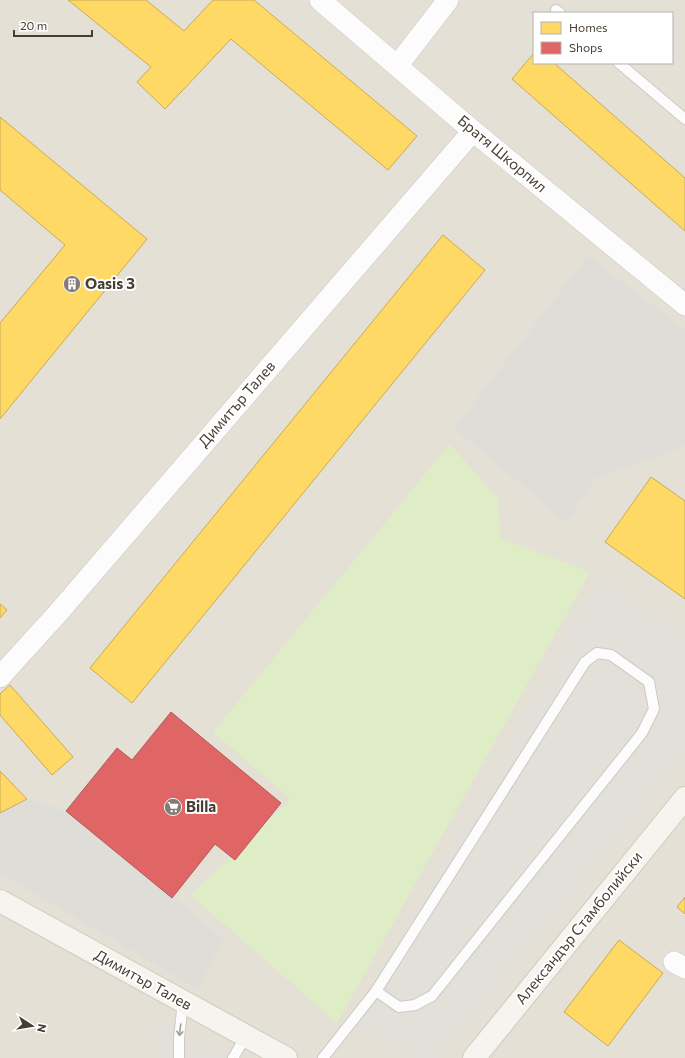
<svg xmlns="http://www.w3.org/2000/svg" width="685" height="1058" font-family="Commissioner,sans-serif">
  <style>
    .residential { fill: #e5e0d5; fill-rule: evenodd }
    .industrial { fill: #e3dfd9 }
    .green { fill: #dfedc6 }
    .parking { fill: #dfddd8 }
    .homes { fill: #ffd966; stroke: #c8ab57 }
    .shops { fill: #e06666; stroke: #b25a57 }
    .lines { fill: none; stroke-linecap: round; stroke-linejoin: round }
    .lane-casing { stroke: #cdcac4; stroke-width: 12 }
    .street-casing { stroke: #cdcac4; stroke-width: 22 }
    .secondary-casing { stroke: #d0cbbf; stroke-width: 24 }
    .lane { stroke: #fdfcfc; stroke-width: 10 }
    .street { stroke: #fdfcfc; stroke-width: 21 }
    .secondary { stroke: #f6f4ee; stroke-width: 22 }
    .oneway { stroke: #a29e98 }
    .labels { text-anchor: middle; stroke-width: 4; stroke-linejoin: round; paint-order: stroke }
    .street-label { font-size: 15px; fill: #473f34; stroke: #fff }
    .poi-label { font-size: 15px; font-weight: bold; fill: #473f34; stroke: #fff; text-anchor: start }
  </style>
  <rect width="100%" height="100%" fill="#f0eee8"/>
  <!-- residential -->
  <path class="residential" d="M 0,0 L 685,0 L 685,1058 L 0,1058 ZM 534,13 L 672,13 L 672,63 L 534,63 Z"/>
  <!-- industrial -->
  <g class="industrial">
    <path d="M 598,577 L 685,633 L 685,759 L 439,1058 L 413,1058 L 356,1024 Z"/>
    <path d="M 151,1017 L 227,1058 L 160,1058 Z"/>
  </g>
  <!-- green -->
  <path class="green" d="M 450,444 L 498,499 L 500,538 L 590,572 L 337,1023 L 191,895 L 291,799 L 213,732 Z"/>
  <!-- parking -->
  <g class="parking">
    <path d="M 588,256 L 685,330 L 685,446 L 595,479 L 566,522 L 454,428 Z"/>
    <path d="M 27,799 L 66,811 L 224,939 L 197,989 L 0,873 L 0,813 Z"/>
  </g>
  <!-- homes -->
  <g class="homes">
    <path d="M 68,0 L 146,0 L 184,31 L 213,0 L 254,0 L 417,136 L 388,170 L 231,39 L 165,109 L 137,82 L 151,67 Z"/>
    <path d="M 534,53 L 534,63 L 554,63 L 685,178 L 685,231 L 512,79 Z"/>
    <path d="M 0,117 L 147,239 L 0,419 L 0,323 L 65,245 L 0,190 Z"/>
    <path d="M 443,235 L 485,270 L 132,703 L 90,668 Z"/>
    <path d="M 651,477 L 685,501 L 685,599 L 605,542 Z"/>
    <path d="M 0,604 L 7,610 L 0,618 Z"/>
    <path d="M 10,685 L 73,757 L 52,775 L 0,715 L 0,694 Z"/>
    <path d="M 0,771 L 27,799 L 0,813 Z"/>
    <path d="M 685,897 L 685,914 L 677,907 Z"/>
    <path d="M 619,940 L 663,973 L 608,1046 L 564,1012 Z"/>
  </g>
  <!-- shops -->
  <path class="shops" d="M 171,712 L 281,803 L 235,860 L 215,844 L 172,898 L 66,811 L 117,748 L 132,760 Z"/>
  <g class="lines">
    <defs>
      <g id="lane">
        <path d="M 556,10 L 560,13"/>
        <path d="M 619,63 L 685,119"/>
        <path d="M 179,1058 L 179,1038 L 183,1002"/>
        <path d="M 233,1058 L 246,1036"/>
        <path d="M 323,1058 L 376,991 L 585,662 L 597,653 L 611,655 L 649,682 L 654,709 L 642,733 L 432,996 L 415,1005 L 399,1007 L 376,991"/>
      </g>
      <g id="street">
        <path d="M 320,0 L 473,131 L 685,305"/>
        <path d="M 397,66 L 448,0"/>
        <path d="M 0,677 L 58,613 L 473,131"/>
        <path d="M 674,962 L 685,968"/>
      </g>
      <g id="secondary">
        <path d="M 0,901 L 286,1058"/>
        <path d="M 474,1058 L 685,798"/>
      </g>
    </defs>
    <!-- lane casing -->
    <use href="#lane" class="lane-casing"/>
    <!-- street casing -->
    <use href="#street" class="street-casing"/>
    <!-- secondary casing -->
    <use href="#secondary" class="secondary-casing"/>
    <!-- lane -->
    <use href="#lane" class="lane"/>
    <!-- street -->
    <use href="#street" class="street"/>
    <!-- secondary -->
    <use href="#secondary" class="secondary"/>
  </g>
  <!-- one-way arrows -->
  <defs><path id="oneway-shaft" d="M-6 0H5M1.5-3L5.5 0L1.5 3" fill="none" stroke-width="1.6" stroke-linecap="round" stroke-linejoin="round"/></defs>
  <use class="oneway" href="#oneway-shaft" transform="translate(180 1030) rotate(97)"/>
  <!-- icons -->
  <defs>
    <symbol id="building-disc" viewBox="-11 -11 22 22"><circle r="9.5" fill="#827c73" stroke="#fff"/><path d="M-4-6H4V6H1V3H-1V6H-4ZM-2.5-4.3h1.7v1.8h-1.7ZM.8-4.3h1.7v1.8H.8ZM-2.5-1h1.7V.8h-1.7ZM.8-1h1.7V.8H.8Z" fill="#fff"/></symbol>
    <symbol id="supermarket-disc" viewBox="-11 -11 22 22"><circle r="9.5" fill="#827c73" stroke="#fff"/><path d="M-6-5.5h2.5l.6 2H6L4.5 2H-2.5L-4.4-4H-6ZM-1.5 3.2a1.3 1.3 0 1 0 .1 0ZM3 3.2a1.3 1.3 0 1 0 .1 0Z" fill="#fff"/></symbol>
  </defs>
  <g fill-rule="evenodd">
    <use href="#building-disc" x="62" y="274" width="20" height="20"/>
    <use href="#supermarket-disc" x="163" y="797" width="20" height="20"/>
  </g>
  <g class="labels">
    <!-- street labels -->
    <g class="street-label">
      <text transform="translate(502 154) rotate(40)" y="5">Братя Шкорпил</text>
      <text transform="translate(237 404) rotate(-49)" y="5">Димитър Талев</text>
      <text transform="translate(579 928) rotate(-51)" y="5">Александър Стамболийски</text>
      <text transform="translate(143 980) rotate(29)" y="5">Димитър Талев</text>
    </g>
    <!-- poi labels -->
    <g class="poi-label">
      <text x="85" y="289">Oasis 3</text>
      <text x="186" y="812">Billa</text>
    </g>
  </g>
  <!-- legend -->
  <rect x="533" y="12" width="140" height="52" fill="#ffffff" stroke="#b5b2ae"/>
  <rect x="541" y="22" width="20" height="12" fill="#ffd966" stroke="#b5b2ae"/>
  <text x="569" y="32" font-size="12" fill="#473f34">Homes</text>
  <rect x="541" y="42" width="20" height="12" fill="#e06666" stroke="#b5b2ae"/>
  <text x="569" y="52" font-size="12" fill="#473f34">Shops</text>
  <!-- north arrow -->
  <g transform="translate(32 1026) rotate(102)" stroke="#ffffff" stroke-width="3" paint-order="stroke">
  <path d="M0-3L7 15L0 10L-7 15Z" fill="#473f34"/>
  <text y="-6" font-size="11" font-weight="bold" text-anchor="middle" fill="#473f34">N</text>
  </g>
  <!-- scale -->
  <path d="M14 30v6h78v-6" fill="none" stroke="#473f34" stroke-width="2"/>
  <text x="20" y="30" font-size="12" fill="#473f34" stroke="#ffffff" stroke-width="3" paint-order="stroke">20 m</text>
</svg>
